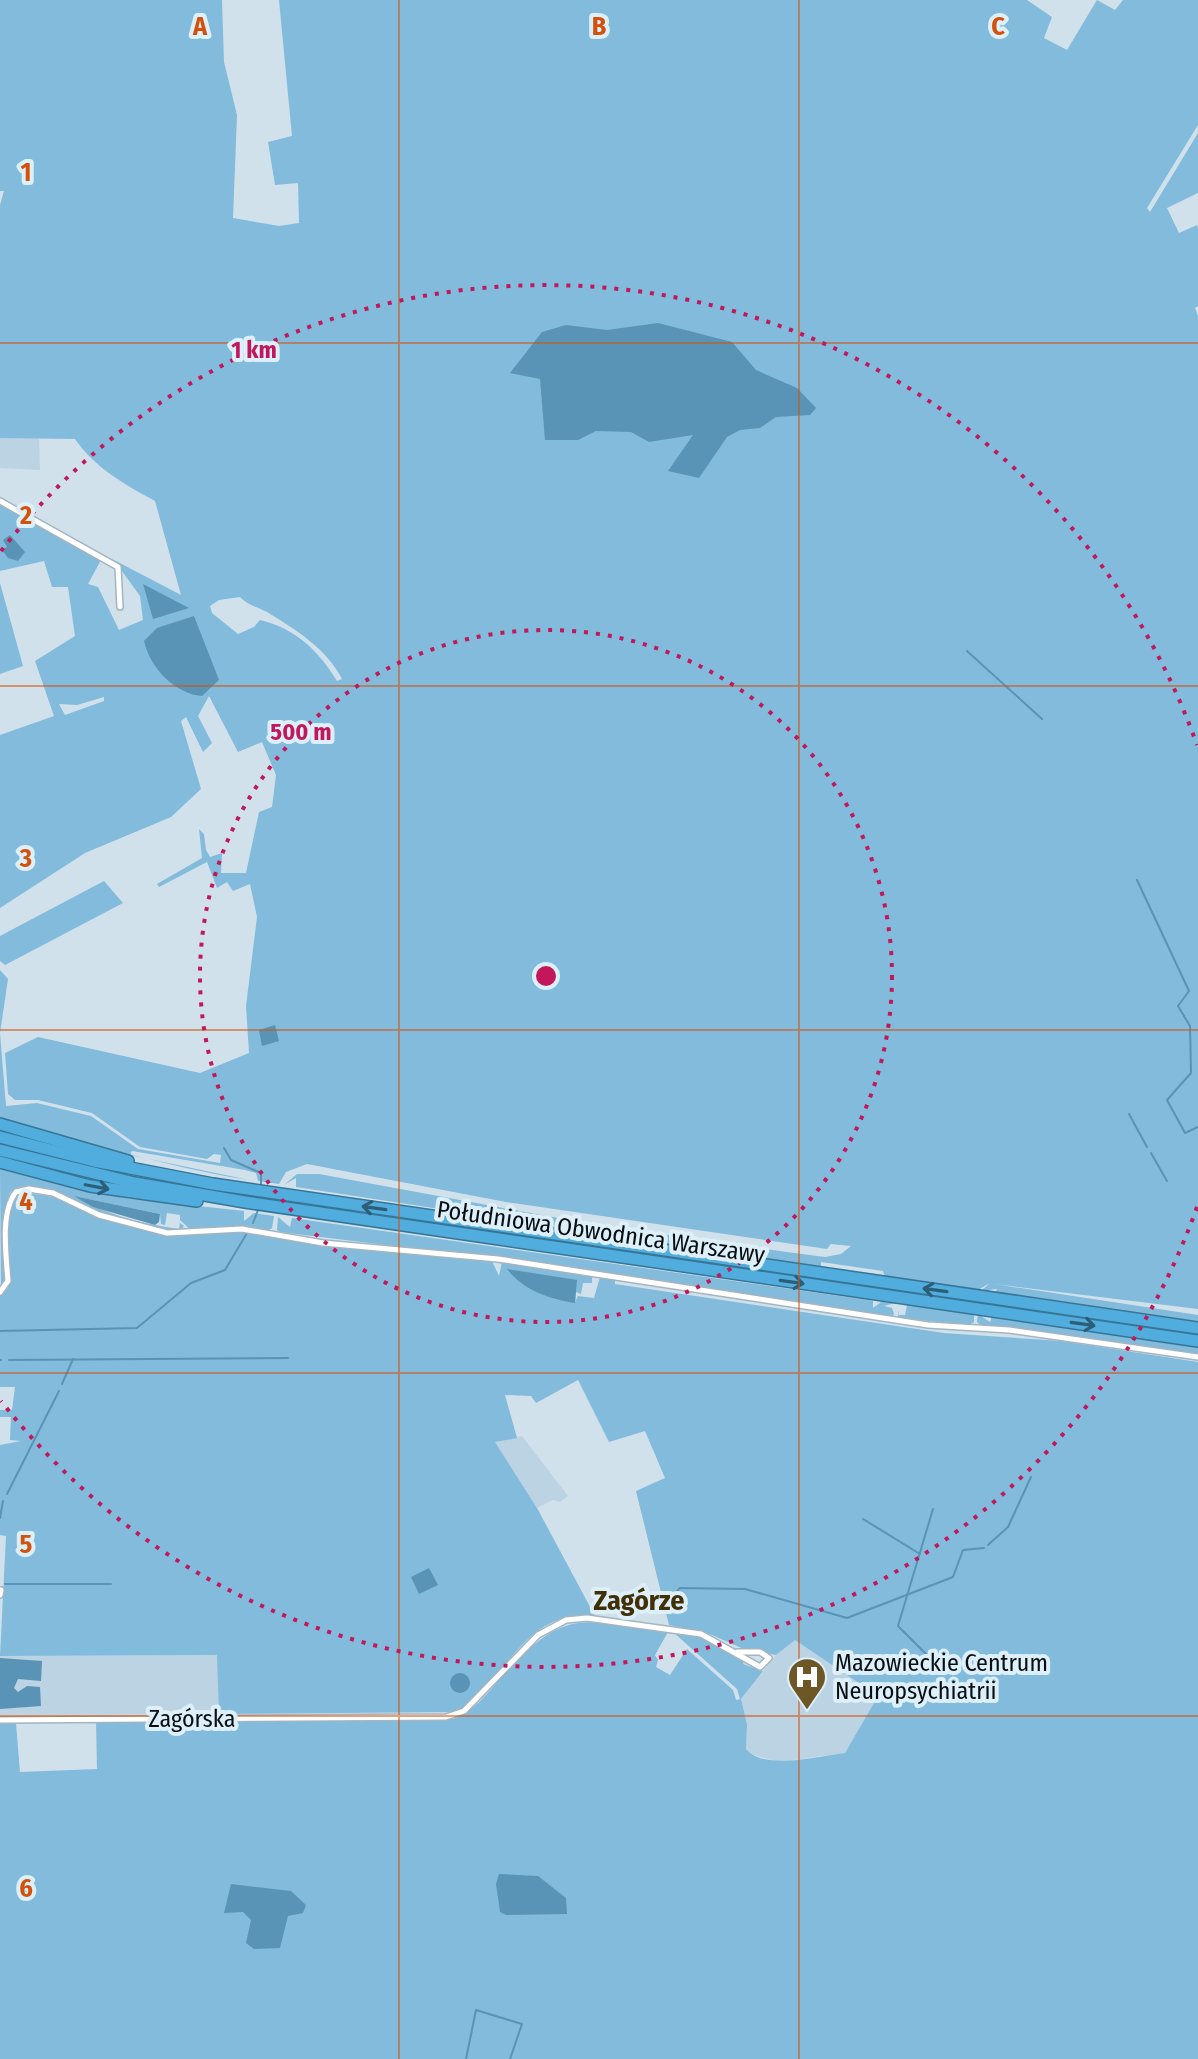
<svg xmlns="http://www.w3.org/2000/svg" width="1198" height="2059" font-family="'Fira Sans Condensed',sans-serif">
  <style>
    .built { fill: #bbd3e2 }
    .green { fill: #82bbdb; fill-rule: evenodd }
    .water { fill: #5994b6 }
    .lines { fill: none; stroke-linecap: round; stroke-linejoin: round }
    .stream { stroke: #5994b6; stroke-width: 2 }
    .minor-casing { stroke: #a4b5bf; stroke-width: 8 }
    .motorway-casing { stroke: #377596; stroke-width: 14 }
    .minor { stroke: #fff; stroke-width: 5 }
    .motorway { stroke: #50addd; stroke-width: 11 }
    .oneway { stroke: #2c5e77 }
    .grid { fill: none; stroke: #d2520c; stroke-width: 2; stroke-opacity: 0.55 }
    .ring { fill: none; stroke: #c2185b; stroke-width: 4; stroke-dasharray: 4 8 }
    .labels { text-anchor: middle; stroke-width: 8; stroke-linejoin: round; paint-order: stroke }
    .street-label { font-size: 24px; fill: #080e11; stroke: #ddeff9 }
    .poi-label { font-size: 24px; fill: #080e11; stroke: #ddeff9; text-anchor: start }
    .quarter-label { font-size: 28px; font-weight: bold; fill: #413007; stroke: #ddeff9 }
    .grid-label { font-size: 26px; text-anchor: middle; font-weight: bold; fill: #d2520c; stroke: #ddeff9; stroke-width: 8; stroke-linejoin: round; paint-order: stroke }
    .centre { fill: #c2185b; stroke: #ddeff9; stroke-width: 4 }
    .ring-label { font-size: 24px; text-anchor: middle; font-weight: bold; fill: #c2185b; stroke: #ddeff9; stroke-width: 8; stroke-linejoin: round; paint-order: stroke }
  </style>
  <rect width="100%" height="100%" fill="#d0e1ec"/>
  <!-- built -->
  <g class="built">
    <path d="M 39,437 L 40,470 L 0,468 L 0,438 Z"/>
    <path d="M 522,1436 L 568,1496 L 560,1502 L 553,1500 L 537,1508 L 495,1442 Z"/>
    <path d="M 795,1640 L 878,1696 L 845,1753 L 779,1762 L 750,1754 L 746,1749 L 747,1724 L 741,1699 L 776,1655 Z"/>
    <path d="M 218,1655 L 219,1714 L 0,1715 L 0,1656 Z"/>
  </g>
  <!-- green -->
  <g class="green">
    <path d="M 0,0 L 222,0 L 224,62 L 237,115 L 233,218 L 279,226 L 299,223 L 298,183 L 275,185 L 268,142 L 292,136 L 279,0 L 1027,0 L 1052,17 L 1044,38 L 1067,50 L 1097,0 L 1115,10 L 1123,0 L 1198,0 L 1198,125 L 1147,208 L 1150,212 L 1198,133 L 1198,193 L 1167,208 L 1179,233 L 1197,225 L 1198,228 L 1198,306 L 1195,308 L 1198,316 L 1198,1309 L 994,1284 L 1198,1315 L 1198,1323 L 995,1294 L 997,1289 L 981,1291 L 990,1283 L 978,1290 L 885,1277 L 883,1271 L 821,1262 L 821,1267 L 877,1276 L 296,1187 L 296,1178 L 284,1185 L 297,1174 L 319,1174 L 585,1223 L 787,1252 L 825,1257 L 841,1254 L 851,1246 L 831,1244 L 827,1249 L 506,1202 L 307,1164 L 286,1172 L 279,1184 L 258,1181 L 256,1173 L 245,1170 L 132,1151 L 130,1155 L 249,1180 C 164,1167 84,1140 0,1120 L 0,970 L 8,979 L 0,1033 L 6,1106 L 37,1103 L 91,1116 L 138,1149 L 220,1163 L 221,1155 L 214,1154 L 207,1159 L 140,1147 L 92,1113 L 38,1100 L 15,1100 L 8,1094 L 5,1053 L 38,1037 L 200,1073 L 249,1053 L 246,1006 L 257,917 L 250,884 L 233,891 L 227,882 L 217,888 L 207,862 L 159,887 L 157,884 L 202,858 L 199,829 L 204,834 L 206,850 L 210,857 L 222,853 L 221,873 L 246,873 L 259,812 L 272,807 L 276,775 L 262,742 L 238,752 L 209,696 L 198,716 L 212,743 L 203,752 L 186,717 L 181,721 L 201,789 L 171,817 L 85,853 L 0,908 L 0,735 L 54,716 L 35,661 L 75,636 L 68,587 L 52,587 L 44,561 L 0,571 L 0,504 L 101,560 L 88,584 L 98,587 L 119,630 L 143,620 L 140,596 L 114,560 L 181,595 L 155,501 C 124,484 95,468 75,439 L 0,438 L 0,205 L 4,191 L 0,191 ZM 240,597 C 249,606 256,606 267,612 C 295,629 327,649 342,679 L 337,681 C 319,651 295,628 260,620 L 254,627 L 238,634 L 212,613 L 210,606 L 219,600 ZM 104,697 L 104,701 L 65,715 L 59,704 L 77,705 Z"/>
    <path d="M 0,583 L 23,666 L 0,674 Z"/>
    <path d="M 104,881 L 123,903 L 5,965 L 0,961 L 0,936 Z"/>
    <path d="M 0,1142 L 83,1163 L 251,1198 L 81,1166 Z"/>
    <path d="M 0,1168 L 125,1198 L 244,1211 L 244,1221 L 254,1213 L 274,1216 L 272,1228 L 268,1231 L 222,1226 L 192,1231 L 180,1220 L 180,1215 L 167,1213 L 165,1225 L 161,1224 L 160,1214 L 78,1197 C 106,1215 145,1224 179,1229 L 180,1223 L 184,1226 L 180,1231 C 156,1229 131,1223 108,1215 C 85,1208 30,1171 10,1193 C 0,1218 16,1271 1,1289 Z"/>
    <path d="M 21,1192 L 55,1197 L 105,1220 L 170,1235 L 233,1230 L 335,1246 L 492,1261 L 499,1276 L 502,1262 L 592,1276 L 592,1283 L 583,1283 L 581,1294 L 576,1292 L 577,1280 L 575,1302 L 578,1296 L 594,1298 L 600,1277 L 615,1280 L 615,1284 L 944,1333 L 1061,1341 L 1198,1362 L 1198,2059 L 0,2059 L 0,1724 L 16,1724 L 20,1772 L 97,1769 L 96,1721 L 453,1719 C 473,1712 486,1695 500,1679 C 564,1607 578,1619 668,1632 L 655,1655 L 658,1660 L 656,1667 L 670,1675 L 687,1649 L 733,1690 L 736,1700 L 740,1699 L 737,1689 L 673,1632 L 703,1637 L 745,1660 L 743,1664 L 763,1671 L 741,1699 L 747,1724 L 746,1749 C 763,1771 820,1756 845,1753 L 878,1696 L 795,1640 L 776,1655 L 746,1650 L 712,1635 L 669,1625 L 636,1491 L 665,1478 L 645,1431 L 609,1442 L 578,1380 L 536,1403 L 531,1396 L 505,1395 L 517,1438 L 495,1442 L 537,1508 L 595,1616 C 520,1609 509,1683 455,1712 L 219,1714 L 217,1655 L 0,1656 L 6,1536 L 0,1535 L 0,1445 L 21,1441 L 10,1440 L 11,1417 L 0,1417 L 0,1410 L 12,1410 L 15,1387 L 0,1387 L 0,1296 L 11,1282 C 9,1257 0,1208 21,1192 Z"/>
    <path d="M 289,1201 L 724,1264 L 723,1266 L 289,1203 Z"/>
    <path d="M 278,1217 L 290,1227 L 292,1218 L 868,1300 L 873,1301 L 873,1308 L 881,1302 L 895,1303 L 884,1306 L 892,1308 L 894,1314 L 891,1318 L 557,1266 L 280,1232 L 277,1230 Z"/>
    <path d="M 990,1303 L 1198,1333 L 1198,1336 L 990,1305 Z"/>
    <path d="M 907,1305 L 974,1314 L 974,1322 L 969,1325 L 898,1318 L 899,1310 L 899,1315 L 905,1315 Z"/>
    <path d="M 978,1314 L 990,1322 L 992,1316 L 1198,1345 L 1198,1355 L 981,1326 L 977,1322 Z"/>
  </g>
  <!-- water -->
  <g class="water">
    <path d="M 658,323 L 732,342 L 756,370 L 797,388 L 816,408 L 810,415 L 776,417 L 760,428 L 740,430 L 727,437 L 699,478 L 668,471 L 693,435 L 649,442 L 631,432 L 596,431 L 578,440 L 545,440 L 540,379 L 510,373 L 542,332 L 566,325 L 607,330 Z"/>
    <path d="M 10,535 L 25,552 L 18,561 L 8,558 L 2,550 L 7,547 L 3,540 Z"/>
    <path d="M 143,584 L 189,608 L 153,619 Z"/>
    <path d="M 194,616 L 219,680 L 202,696 C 175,694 150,668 144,641 L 157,628 Z"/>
    <path d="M 275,1025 L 279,1041 L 262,1046 L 259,1030 Z"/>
    <path d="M 74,1196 L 160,1214 L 159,1222 L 155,1225 L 93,1207 Z"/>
    <path d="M 507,1269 L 577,1280 L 575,1303 C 549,1299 523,1290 507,1269 Z"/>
    <path d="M 429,1568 L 438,1585 L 419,1594 L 411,1577 Z"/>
    <path d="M 0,1658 L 42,1661 L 41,1681 L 18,1679 L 14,1688 L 18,1692 L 27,1686 L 40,1687 L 41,1706 L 0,1709 Z"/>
    <circle cx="460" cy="1683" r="10"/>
    <path d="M 499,1874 L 538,1876 L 566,1898 L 567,1914 L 506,1915 L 500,1912 L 496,1884 Z"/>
    <path d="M 231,1884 L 291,1891 L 306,1905 L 303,1913 L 288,1916 L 280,1948 L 254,1949 L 246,1943 L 251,1920 L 243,1912 L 224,1913 Z"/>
  </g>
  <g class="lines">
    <!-- stream -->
    <g class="stream">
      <path d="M 967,651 L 1042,719"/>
      <path d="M 1137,880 L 1189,991 L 1178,1006 L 1190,1026 L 1191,1073 L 1167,1100 L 1185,1133 L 1198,1127"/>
      <path d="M 1129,1114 L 1147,1147"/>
      <path d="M 224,1148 L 231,1160 L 261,1173 L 261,1188"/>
      <path d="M 1151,1153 L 1167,1181"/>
      <path d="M 253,1223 L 258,1210"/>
      <path d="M 0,1331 L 137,1328 L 191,1283 L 225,1270 L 247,1233"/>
      <path d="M 0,1360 L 1,1360"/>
      <path d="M 9,1360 L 288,1358"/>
      <path d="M 62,1384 L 73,1359"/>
      <path d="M 7,1494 L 59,1391"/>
      <path d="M 0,1518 L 3,1501"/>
      <path d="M 863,1519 L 920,1554"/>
      <path d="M 988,1545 L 1008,1527 L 1031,1477"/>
      <path d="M 5,1584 L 111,1584"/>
      <path d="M 666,1603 L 680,1588 L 745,1589 L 847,1618 L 953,1577 L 963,1550 L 984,1548"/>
      <path d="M 932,1660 L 898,1626 L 933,1509"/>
      <path d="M 466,2059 L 476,2010 L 522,2024 L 510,2059"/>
    </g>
    <defs>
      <g id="minor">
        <path d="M 0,501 L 118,567 L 120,607"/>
        <path d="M 0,1292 L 8,1281 C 6,1254 0,1212 16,1192 L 29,1189 L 53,1193 L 99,1215 L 167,1233 L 242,1229 L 323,1243 L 498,1259 L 928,1325 L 1009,1330 L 1198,1357"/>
        <path d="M 0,1595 L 1,1590"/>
        <path d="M 0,1720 L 446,1717 L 464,1711 L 538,1635 L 566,1620 L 587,1618 L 701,1634 L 760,1667 L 769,1658 L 760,1652 L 737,1652"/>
      </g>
      <g id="motorway">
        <path d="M 0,1124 L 128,1161"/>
        <path d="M 0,1137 L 94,1161 L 213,1184 L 1198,1328"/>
        <path d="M 0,1150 L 135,1183 L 245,1202 L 1198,1341"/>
        <path d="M 0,1162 L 90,1186 L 197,1201"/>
      </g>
    </defs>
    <!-- minor casing -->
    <use href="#minor" class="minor-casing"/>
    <!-- motorway casing -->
    <use href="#motorway" class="motorway-casing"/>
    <!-- minor -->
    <use href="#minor" class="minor"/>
    <!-- motorway -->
    <use href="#motorway" class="motorway"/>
  </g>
  <!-- one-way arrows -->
  <defs><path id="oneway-shaft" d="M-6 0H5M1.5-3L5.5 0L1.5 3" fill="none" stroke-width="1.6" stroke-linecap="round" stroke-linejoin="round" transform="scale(2)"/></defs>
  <g class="oneway">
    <use href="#oneway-shaft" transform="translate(97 1187) rotate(11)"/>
    <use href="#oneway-shaft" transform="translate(374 1208) rotate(-172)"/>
    <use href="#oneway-shaft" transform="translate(792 1282) rotate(8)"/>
    <use href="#oneway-shaft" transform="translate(935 1290) rotate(-172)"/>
    <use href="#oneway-shaft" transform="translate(1083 1324) rotate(8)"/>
  </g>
  <!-- grid -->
  <path class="grid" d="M 399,0 L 399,2059M 799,0 L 799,2059M 0,343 L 1198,343M 0,686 L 1198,686M 0,1030 L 1198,1030M 0,1373 L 1198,1373M 0,1716 L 1198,1716"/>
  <!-- distance rings -->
  <g class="ring">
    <circle cx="546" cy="976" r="346"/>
    <path d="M1197 1207A691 691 0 0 1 1 1401M1 551A691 691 0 0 1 1197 745"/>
  </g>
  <!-- icons -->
  <defs>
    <symbol id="hospital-pin" viewBox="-11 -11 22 30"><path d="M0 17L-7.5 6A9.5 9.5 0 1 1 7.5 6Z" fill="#6d5727" stroke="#ddeff9"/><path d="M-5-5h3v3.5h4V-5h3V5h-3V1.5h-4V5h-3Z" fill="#fff"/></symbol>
  </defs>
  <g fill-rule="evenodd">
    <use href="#hospital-pin" x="785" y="1655" width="44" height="60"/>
  </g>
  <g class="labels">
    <!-- street labels -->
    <g class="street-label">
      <text transform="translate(601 1232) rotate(8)" y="8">Południowa Obwodnica Warszawy</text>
      <text x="192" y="1727">Zagórska</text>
    </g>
    <!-- poi labels -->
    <g class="poi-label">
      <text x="835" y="1671">Mazowieckie Centrum<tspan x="835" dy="28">Neuropsychiatrii</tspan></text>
    </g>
    <!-- quarter labels -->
    <g class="quarter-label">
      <text x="639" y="1610">Zagórze</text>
    </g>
  </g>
  <g class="grid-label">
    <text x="200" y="35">A</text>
    <text x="599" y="35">B</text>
    <text x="998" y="35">C</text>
    <text x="26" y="181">1</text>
    <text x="26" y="524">2</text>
    <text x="26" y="867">3</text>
    <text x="26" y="1210">4</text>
    <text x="26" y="1553">5</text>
    <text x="26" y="1897">6</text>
  </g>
  <circle cx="546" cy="976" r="12" class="centre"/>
  <g class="ring-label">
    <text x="254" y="358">1 km</text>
    <text x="301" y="740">500 m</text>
  </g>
</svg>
